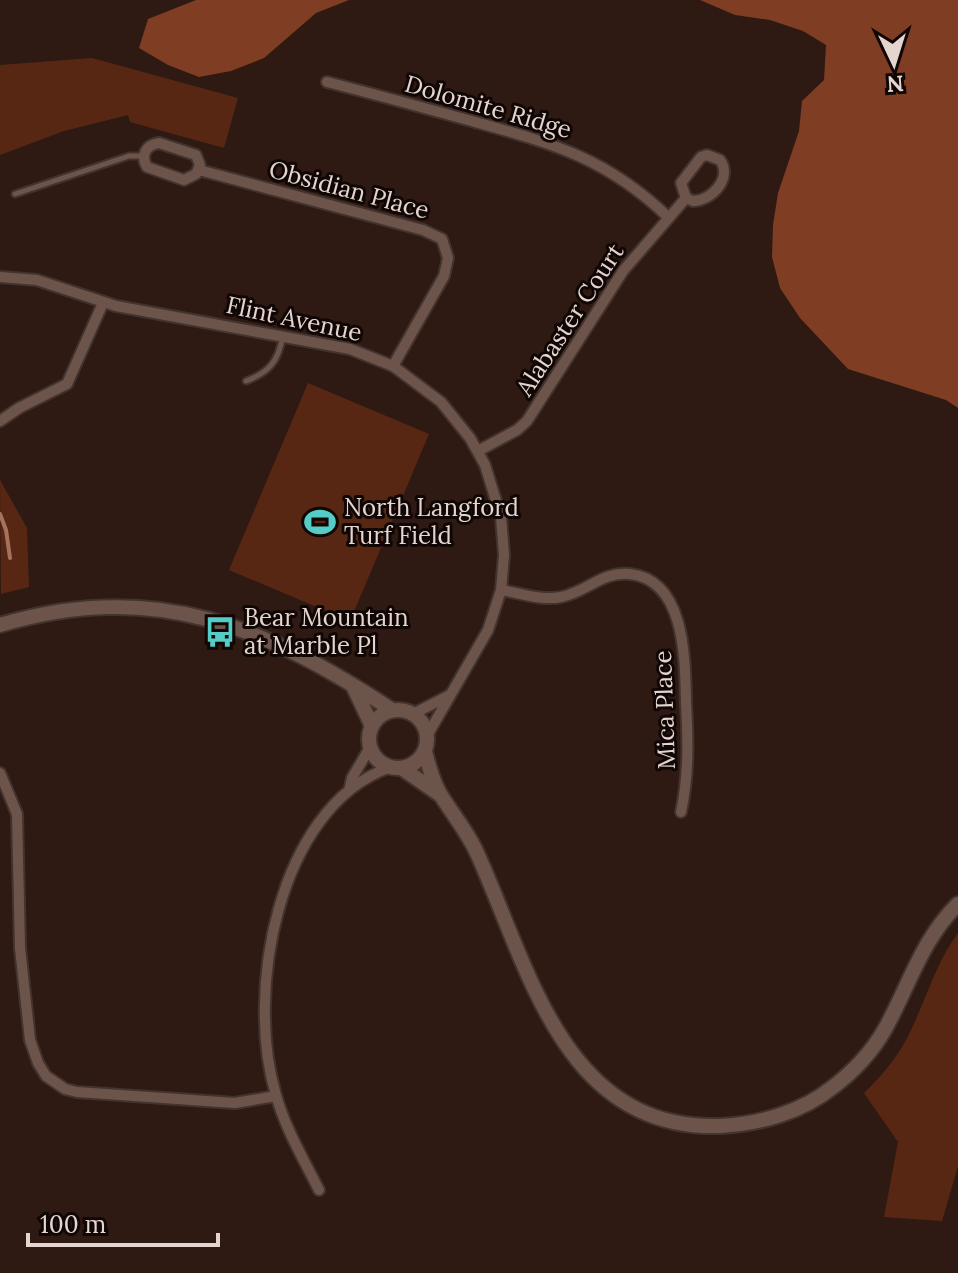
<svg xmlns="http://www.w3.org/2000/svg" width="958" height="1273" font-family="Lora,serif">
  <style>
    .green { fill: #582713 }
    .forest { fill: #7f3d23 }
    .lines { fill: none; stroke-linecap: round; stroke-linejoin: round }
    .stream { stroke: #a5725e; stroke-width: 4 }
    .service-casing { stroke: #43332f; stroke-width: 9 }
    .minor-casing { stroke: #43332f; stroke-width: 14 }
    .tertiary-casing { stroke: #43332f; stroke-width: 18 }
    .service { stroke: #6d544b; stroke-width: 5 }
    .minor { stroke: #6d544b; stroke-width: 10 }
    .tertiary { stroke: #6d544b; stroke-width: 14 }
    .labels { text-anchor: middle; stroke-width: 6; stroke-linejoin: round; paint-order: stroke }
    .street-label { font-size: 24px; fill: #e4d5d0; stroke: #100705 }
    .poi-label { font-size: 24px; fill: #e4d5d0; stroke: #100705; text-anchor: start }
  </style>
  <rect width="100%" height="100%" fill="#2e1a12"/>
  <!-- green -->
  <g class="green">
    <path d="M 92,58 L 238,98 L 224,148 L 130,122 L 128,115 L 64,131 L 0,155 L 0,65 Z"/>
    <path d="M 308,383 L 429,434 L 350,621 L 229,570 Z"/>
    <path d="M 0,480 L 27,528 L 29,587 L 1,594 Z"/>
    <path d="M 958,933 L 958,1166 L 942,1221 L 884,1217 L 898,1142 L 864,1093 C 884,1074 901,1053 912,1028 C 927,996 937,961 958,933 Z"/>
  </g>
  <!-- forest -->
  <g class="forest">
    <path d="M 196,0 L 349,0 L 316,13 L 264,58 L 231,71 L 199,77 L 168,65 L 139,48 L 148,19 Z"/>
    <path d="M 700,0 L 958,0 L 958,408 L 946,400 L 848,369 L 800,318 L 780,288 L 772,257 L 773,225 L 778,193 L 799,131 L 802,101 L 824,80 L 826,45 L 803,31 L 770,20 L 735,15 Z"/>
  </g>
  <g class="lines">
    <!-- stream -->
    <path class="stream" d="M 0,514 L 6,530 L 10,558"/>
    <defs>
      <g id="service">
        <path d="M 15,194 L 129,156 L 143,156"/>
        <path d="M 246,381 C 270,372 278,361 283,336"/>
      </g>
      <g id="minor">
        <path d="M 327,82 C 374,94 421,107 468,120 C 550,143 604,156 668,217"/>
        <path d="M 159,143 L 196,155 L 200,165 L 196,174 L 184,180 L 147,167 C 140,155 146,145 159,143 Z"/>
        <path d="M 707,155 L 720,160 C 733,177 712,201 693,201 L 686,198 L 681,183 L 701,157 Z"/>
        <path d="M 199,170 L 423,230 L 442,239 L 448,258 L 444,276 L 393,366"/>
        <path d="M 0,277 L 37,280 L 116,306 L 350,349 L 393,366 L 441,402 L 470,438 L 485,465 L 501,517 L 504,555 L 501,590 L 488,630 L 428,734"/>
        <path d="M 0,421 L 19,408 L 67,384 L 103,303"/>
        <path d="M 478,451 L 517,430 L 527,421 L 623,271 L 686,198"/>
        <path d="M 501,590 C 520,593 542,601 561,597 C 587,592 602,571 630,574 C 686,580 685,661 686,702 C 688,741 689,774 681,812"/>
        <path d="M 413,714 L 450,695"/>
        <path d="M 0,773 L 17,814 L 20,948 L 30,1040 L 38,1063 L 46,1076 L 65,1089 L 77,1092 L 235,1103 L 276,1096"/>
        <path d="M 350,787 L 352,778 L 369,749"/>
        <path d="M 319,1190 C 304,1160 285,1128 276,1095 C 245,994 277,809 388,768"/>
      </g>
      <g id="tertiary">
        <path d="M 0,625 C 154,579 264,626 392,710"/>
        <path d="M 354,688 L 372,726"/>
        <circle cx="398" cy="739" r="29"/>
        <path d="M 425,752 C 429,766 433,784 442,797 C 454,816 468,833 477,853 C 529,967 563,1131 720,1126 C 760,1124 802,1112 833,1087 C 854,1071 872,1052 885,1029 C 909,986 922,939 958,904"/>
        <path d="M 403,769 L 439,794"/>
      </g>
    </defs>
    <!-- service casing -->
    <use href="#service" class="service-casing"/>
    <!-- minor casing -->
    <use href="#minor" class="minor-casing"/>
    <!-- tertiary casing -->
    <use href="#tertiary" class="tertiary-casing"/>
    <!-- service -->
    <use href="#service" class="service"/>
    <!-- minor -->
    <use href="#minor" class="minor"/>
    <!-- tertiary -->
    <use href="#tertiary" class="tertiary"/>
  </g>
  <!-- icons -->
  <defs>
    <symbol id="stadium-bare" viewBox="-9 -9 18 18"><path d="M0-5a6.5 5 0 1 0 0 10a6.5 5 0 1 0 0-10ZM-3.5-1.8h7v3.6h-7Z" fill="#54cdc8" stroke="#100705" stroke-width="2.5" paint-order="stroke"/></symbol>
    <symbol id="bus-bare" viewBox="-9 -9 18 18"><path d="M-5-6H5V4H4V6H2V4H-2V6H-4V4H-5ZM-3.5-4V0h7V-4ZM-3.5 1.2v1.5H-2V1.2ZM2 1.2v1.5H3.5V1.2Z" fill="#54cdc8" stroke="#100705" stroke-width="2.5" paint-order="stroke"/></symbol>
  </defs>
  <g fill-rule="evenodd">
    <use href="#stadium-bare" x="298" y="500" width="44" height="44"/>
    <use href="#bus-bare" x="198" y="610" width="44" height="44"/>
  </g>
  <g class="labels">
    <!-- street labels -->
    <g class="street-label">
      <text transform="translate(488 107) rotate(16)" y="8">Dolomite Ridge</text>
      <text transform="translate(349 190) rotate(15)" y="8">Obsidian Place</text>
      <text transform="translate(294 319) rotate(12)" y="8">Flint Avenue</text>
      <text transform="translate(570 320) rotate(-57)" y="8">Alabaster Court</text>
      <text transform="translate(665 710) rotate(-92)" y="8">Mica Place</text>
    </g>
    <!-- poi labels -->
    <g class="poi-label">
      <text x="344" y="516">North Langford<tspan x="344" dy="28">Turf Field</tspan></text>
      <text x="244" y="626">Bear Mountain<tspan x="244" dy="28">at Marble Pl</tspan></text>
    </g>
  </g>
  <!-- north arrow -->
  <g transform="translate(894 64) rotate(176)" stroke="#100705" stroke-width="6" paint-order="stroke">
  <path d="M0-6L14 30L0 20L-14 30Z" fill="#e4d5d0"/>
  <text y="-12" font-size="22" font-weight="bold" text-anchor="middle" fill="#e4d5d0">N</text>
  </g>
  <!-- scale -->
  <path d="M28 1233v12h190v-12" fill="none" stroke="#e4d5d0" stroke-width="4"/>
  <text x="40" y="1233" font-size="24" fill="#e4d5d0" stroke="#100705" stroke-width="6" paint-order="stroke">100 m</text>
</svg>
